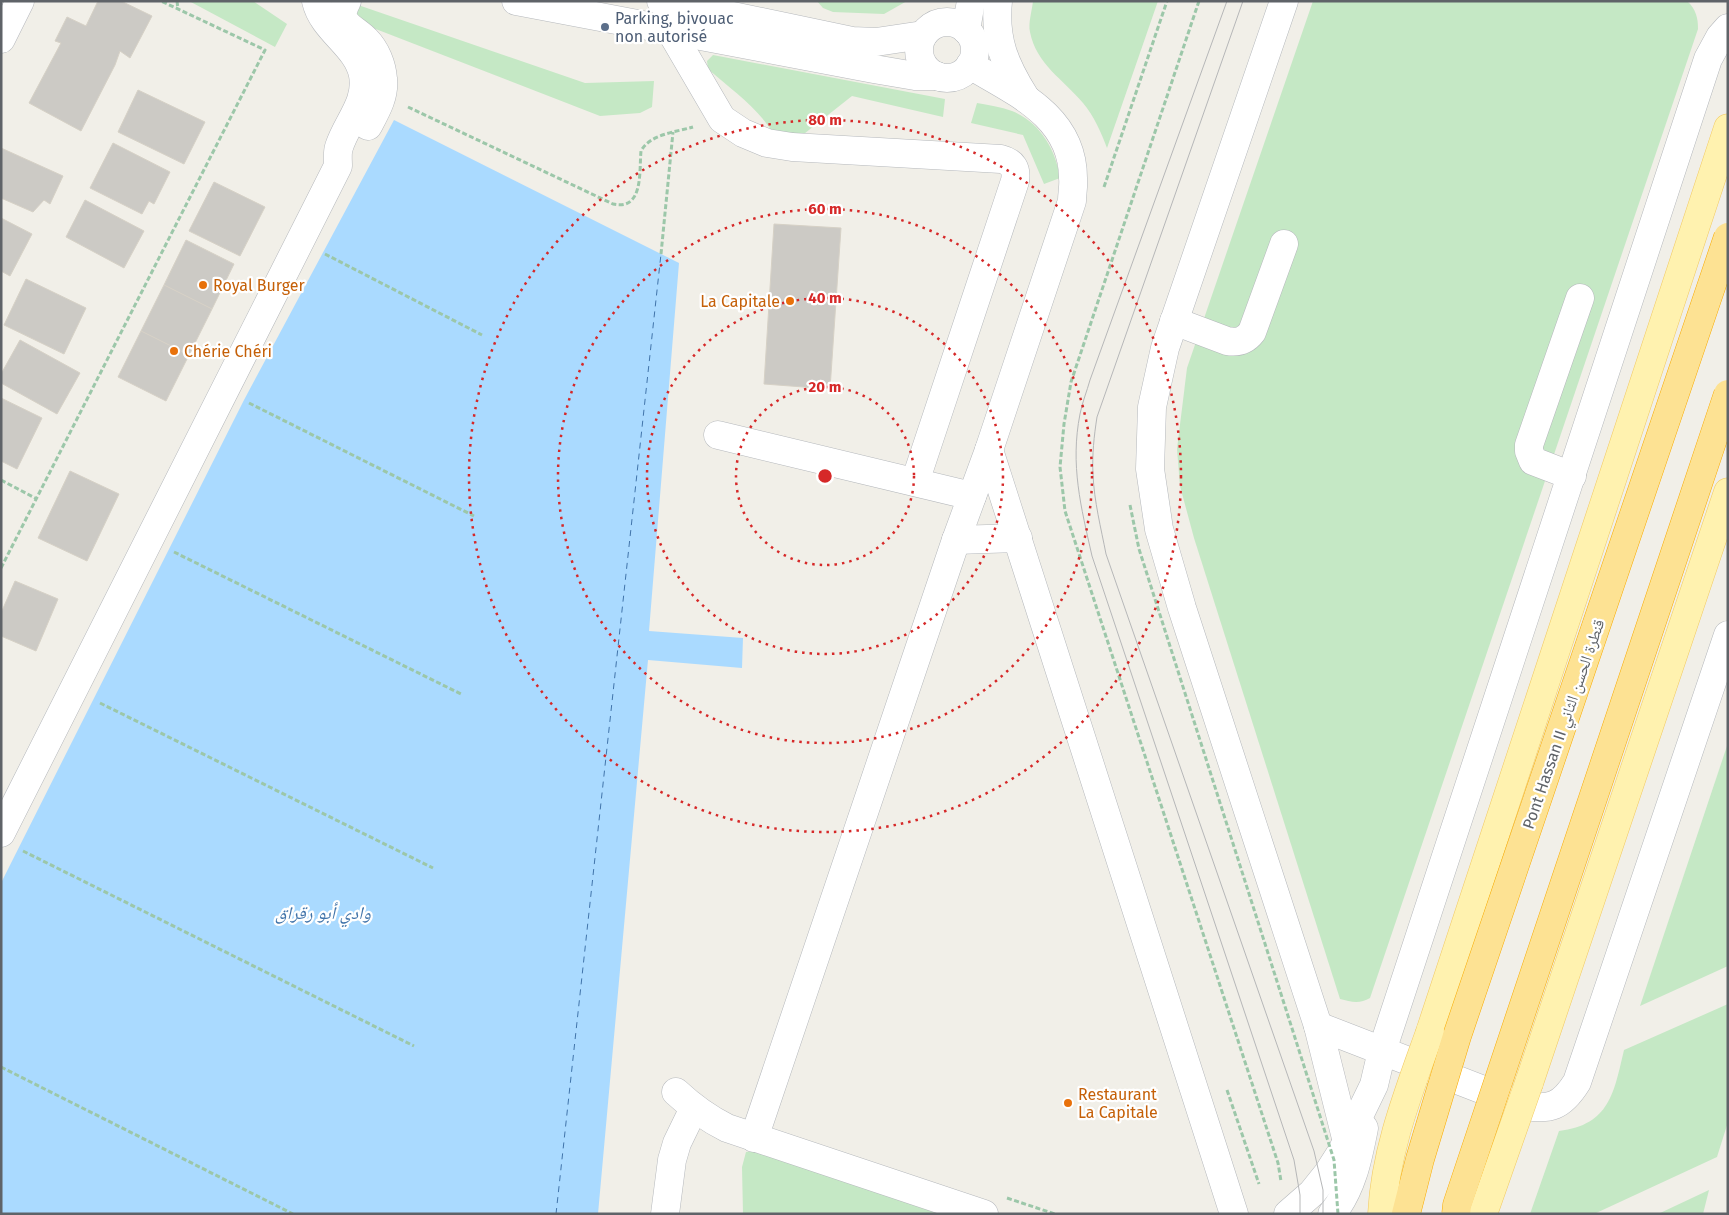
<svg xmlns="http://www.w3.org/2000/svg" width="1729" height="1215" font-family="'Fira Sans','Noto Naskh Arabic',sans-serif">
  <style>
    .green { fill: #c5e8c5 }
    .water { fill: #aadaff }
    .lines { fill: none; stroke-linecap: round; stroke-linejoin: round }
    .ferry { stroke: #4174aa; stroke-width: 1; stroke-dasharray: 6 5; stroke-linecap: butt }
    .building { fill: #cccac5; stroke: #d6d1c6 }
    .minor-casing { stroke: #b5b8bc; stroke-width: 29 }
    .major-casing { stroke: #f2c960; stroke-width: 29 }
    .path { stroke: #9cc7a9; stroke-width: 3; stroke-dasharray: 5 2.5; stroke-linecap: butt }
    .minor { stroke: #fff; stroke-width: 28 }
    .major { stroke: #fff2af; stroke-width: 28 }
    .tram { stroke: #b6b7b8; stroke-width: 1 }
    .major-bridge-casing { stroke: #f2c960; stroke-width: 29; stroke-linecap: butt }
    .highway-bridge-casing { stroke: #f9ab00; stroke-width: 29; stroke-linecap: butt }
    .path-bridge { stroke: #9cc7a9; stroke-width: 3; stroke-dasharray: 5 2.5; stroke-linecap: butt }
    .major-bridge { stroke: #fff2af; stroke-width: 28 }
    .highway-bridge { stroke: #fde293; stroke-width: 28 }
    .ring { fill: none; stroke: #d62828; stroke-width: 2.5; stroke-dasharray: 2.5 5 }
    .service-dot { fill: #5c6f8a; stroke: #fff; stroke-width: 2 }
    .food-dot { fill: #e8710a; stroke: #fff; stroke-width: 2 }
    .labels { text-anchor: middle; stroke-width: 4.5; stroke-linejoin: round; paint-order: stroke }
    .service-label { font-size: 16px; fill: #4e5e75; stroke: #fff; text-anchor: start }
    .food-label { font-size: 16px; fill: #c56008; stroke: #fff; text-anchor: start }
    .street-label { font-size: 16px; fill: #5f6368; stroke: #fff }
    .water-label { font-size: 18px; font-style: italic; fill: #4174aa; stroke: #fff }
    .centre { fill: #d62828; stroke: #fff; stroke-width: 2.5 }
    .ring-label { font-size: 15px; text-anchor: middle; font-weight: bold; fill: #d62828; stroke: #fff; stroke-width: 4.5; stroke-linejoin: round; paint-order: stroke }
  </style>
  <rect width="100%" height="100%" fill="#f1efe8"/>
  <!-- green -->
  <g class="green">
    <path d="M 189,1 L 253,1 L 287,24 L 275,47 Z"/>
    <path d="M 817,1 L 907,1 L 884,14 L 833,12 L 823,8 Z"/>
    <path d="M 1033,1 L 1158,1 L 1107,148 C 1101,132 1094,116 1083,103 C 1064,80 1036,64 1030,32 C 1028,23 1032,11 1033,1 Z"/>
    <path d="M 1313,1 L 1687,1 C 1696,9 1698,18 1698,29 L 1370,998 C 1360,1004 1351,1002 1340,999 L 1194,538 L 1180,486 L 1177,449 L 1187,368 Z"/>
    <path d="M 356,6 L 361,6 L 585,83 L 654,81 L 652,107 L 640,113 L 600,116 L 355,21 Z"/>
    <path d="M 713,55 L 945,99 L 943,117 L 852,96 L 795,141 L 776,138 C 760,109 733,91 708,69 L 707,61 Z"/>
    <path d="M 977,103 C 988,105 1001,107 1012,111 C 1040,122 1056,150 1060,178 L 1044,184 L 1023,135 L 971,123 Z"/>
    <path d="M 1728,743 L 1728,966 L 1640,1006 Z"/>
    <path d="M 1728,1004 L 1728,1122 L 1717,1157 L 1594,1214 L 1530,1214 L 1559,1131 C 1610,1125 1614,1092 1624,1050 Z"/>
    <path d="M 752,1151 L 941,1214 L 743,1214 L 742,1167 L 746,1152 Z"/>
    <path d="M 1709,1190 L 1703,1214 L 1658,1214 Z"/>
  </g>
  <!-- water -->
  <path class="water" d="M 394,120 L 679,263 L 649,631 L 743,638 L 742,668 L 648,660 L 598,1214 L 1,1214 L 1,883 L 244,400 Z"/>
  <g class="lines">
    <!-- ferry -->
    <path class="ferry" d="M 556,1214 L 661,254"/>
  </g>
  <!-- building -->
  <g class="building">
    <path d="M 98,1 L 121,1 L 152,16 L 130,58 L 120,51 L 115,65 L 81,131 L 29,103 L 61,43 L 55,41 L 67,17 L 86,26 Z"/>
    <path d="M 138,90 L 205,122 L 184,164 L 118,132 Z"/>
    <path d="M 113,143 L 170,172 L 154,204 L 149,201 L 142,214 L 90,188 Z"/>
    <path d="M 1,148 L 63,176 L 50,204 L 44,200 L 33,212 L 1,198 Z"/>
    <path d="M 214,182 L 265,207 L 240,256 L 189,231 Z"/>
    <path d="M 85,200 L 144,231 L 124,268 L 66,237 Z"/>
    <path d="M 1,218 L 32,234 L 10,276 L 1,271 Z"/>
    <path d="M 774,224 L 841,228 L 830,389 L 764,384 Z"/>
    <path d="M 186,240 L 234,264 L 212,309 L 164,285 Z"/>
    <path d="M 26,279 L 86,308 L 64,354 L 4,325 Z"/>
    <path d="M 164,285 L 212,309 L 189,355 L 141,331 Z"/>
    <path d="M 141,331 L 189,355 L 166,401 L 118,377 Z"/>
    <path d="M 20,340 L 80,373 L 57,414 L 1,383 L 1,374 Z"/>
    <path d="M 1,398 L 42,418 L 17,469 L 1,461 Z"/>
    <path d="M 70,471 L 119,494 L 87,561 L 38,538 Z"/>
    <path d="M 15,581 L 58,599 L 36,651 L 1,636 L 1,613 Z"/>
  </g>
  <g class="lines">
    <defs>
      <g id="minor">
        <path d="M 347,1 C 334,24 354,27 366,40 C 376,50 382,65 383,79 C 385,96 376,111 368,126"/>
        <path d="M 516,1 L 874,69 L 915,76 L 937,76"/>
        <path d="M 661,1 L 852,41 L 876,42 L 923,35"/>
        <path d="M 998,1 C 994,40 1005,65 1025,97"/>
        <path d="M 1284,1 L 1165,348 L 1152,407 L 1150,469 L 1159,529 L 1182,608 L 1318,1026 L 1347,1142"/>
        <circle cx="947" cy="50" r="28"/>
        <path d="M 670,30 L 722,119 L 743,133 L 767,143 L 792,147 L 1001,159 C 1013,162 1017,169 1015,181 L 915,482"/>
        <path d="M 966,30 L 971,1"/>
        <path d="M 1,39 L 20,1"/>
        <path d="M 1174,321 L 1227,341 C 1238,343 1245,341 1252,332 L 1284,244"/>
        <path d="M 718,435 L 972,496"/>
        <path d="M 989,450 L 1234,1214"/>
        <path d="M 1572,476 L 1533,461 L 1529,451 L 1529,445 L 1580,298"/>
        <path d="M 956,540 L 1018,538"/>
        <path d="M 1,833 L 338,166 C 338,160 337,153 339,147 C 347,122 368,103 363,75 C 357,45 323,31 316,1"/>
        <path d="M 1318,1026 L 1522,1105 C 1550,1111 1562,1106 1577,1082 L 1728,635"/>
        <path d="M 676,1092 C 692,1107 707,1118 727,1128 L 984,1214"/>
        <path d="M 754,1138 L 956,540 L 989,450 L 1072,201 C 1072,193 1074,185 1073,178 C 1073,116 1015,92 970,65"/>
        <path d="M 665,1214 L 672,1160 L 677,1143 L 694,1108"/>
        <path d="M 1288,1214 L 1312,1193 L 1328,1173 L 1342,1151 L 1374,1085 L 1382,1051 L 1708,59 L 1720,37 L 1728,28"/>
        <path d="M 1332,1214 C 1352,1189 1358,1159 1364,1128"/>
      </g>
      <g id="major">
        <path d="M 1430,1032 L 1728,128"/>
        <path d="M 1529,1083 L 1728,492"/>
      </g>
    </defs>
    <!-- minor casing -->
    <use href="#minor" class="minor-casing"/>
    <!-- major casing -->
    <use href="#major" class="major-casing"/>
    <!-- path -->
    <g class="path">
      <path d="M 177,1 L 178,9"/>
      <path d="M 1199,1 L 1071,382 L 1064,424 L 1060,467 L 1065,511 L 1278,1163 L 1281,1181"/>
      <path d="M 408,107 L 613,204 C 644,211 639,171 641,151 C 650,134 676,132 693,127"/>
      <path d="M 1104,187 L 1167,1"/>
      <path d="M 325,254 L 482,335"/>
      <path d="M 661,254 L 673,132"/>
      <path d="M 249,403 L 474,516"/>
      <path d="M 1,480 L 37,499"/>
      <path d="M 174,552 L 463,695"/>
      <path d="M 1,568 L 265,50 L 161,1"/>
      <path d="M 100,703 L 433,868"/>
      <path d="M 23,851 L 414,1046"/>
      <path d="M 1,1067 L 293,1214"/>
      <path d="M 1227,1090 L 1259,1184"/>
      <path d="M 1007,1198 L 1055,1214"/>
    </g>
    <!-- minor -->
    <use href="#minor" class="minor"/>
    <!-- major -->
    <use href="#major" class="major"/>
    <!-- tram -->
    <g class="tram">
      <path d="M 1227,1 L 1090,380 C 1087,391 1082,403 1080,414 C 1070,465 1081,507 1092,556 L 1294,1160 L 1300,1195 L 1300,1214"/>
      <path d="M 1243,1 L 1097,417 C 1094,436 1092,455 1093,474 C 1094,501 1101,528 1106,554 L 1314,1151 L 1323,1190 L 1323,1214"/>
    </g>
    <defs>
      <g id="major-bridge">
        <path d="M 1382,1214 C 1385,1151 1409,1091 1430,1032"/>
        <path d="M 1483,1214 L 1529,1083"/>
      </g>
      <g id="highway-bridge">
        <path d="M 1406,1214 L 1420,1159 L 1457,1036 L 1728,237"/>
        <path d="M 1456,1214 L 1457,1205 L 1728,394"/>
      </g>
    </defs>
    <!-- major-bridge casing -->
    <use href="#major-bridge" class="major-bridge-casing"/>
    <!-- highway-bridge casing -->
    <use href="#highway-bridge" class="highway-bridge-casing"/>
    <!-- path-bridge -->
    <path class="path-bridge" d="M 1130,505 L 1139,549 L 1334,1160 L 1338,1214"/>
    <!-- major-bridge -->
    <use href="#major-bridge" class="major-bridge"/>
    <!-- highway-bridge -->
    <use href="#highway-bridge" class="highway-bridge"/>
  </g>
  <!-- distance rings -->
  <g class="ring">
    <circle cx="825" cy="476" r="89"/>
    <circle cx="825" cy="476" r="178"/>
    <circle cx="825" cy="476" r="267"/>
    <circle cx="825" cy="476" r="356"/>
  </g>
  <!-- markers -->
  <circle class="service-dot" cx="605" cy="27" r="5"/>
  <g class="food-dot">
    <circle cx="203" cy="285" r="5"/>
    <circle cx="790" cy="301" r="5"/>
    <circle cx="174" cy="351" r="5"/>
    <circle cx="1068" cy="1103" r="5"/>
  </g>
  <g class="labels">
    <!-- service labels -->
    <g class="service-label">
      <text x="615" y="24">Parking, bivouac<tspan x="615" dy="18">non autorisé</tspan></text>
    </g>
    <!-- food labels -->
    <g class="food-label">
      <text x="213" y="291">Royal Burger</text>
      <text x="780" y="307" text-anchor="end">La Capitale</text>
      <text x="184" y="357">Chérie Chéri</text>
      <text x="1078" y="1100">Restaurant<tspan x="1078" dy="18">La Capitale</tspan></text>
    </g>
    <!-- street labels -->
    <g class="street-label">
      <text transform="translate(1563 724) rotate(-71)" y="6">Pont Hassan II قنطرة الحسن الثاني</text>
    </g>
    <!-- water labels -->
    <g class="water-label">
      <text x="323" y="919">وادي أبو رقراق</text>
    </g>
  </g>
  <circle cx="825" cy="476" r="8" class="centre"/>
  <g class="ring-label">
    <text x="825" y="125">80 m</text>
    <text x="825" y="214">60 m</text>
    <text x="825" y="303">40 m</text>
    <text x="825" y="392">20 m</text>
  </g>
  <!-- border -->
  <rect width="1729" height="1215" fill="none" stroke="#5f6368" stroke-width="5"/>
</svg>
